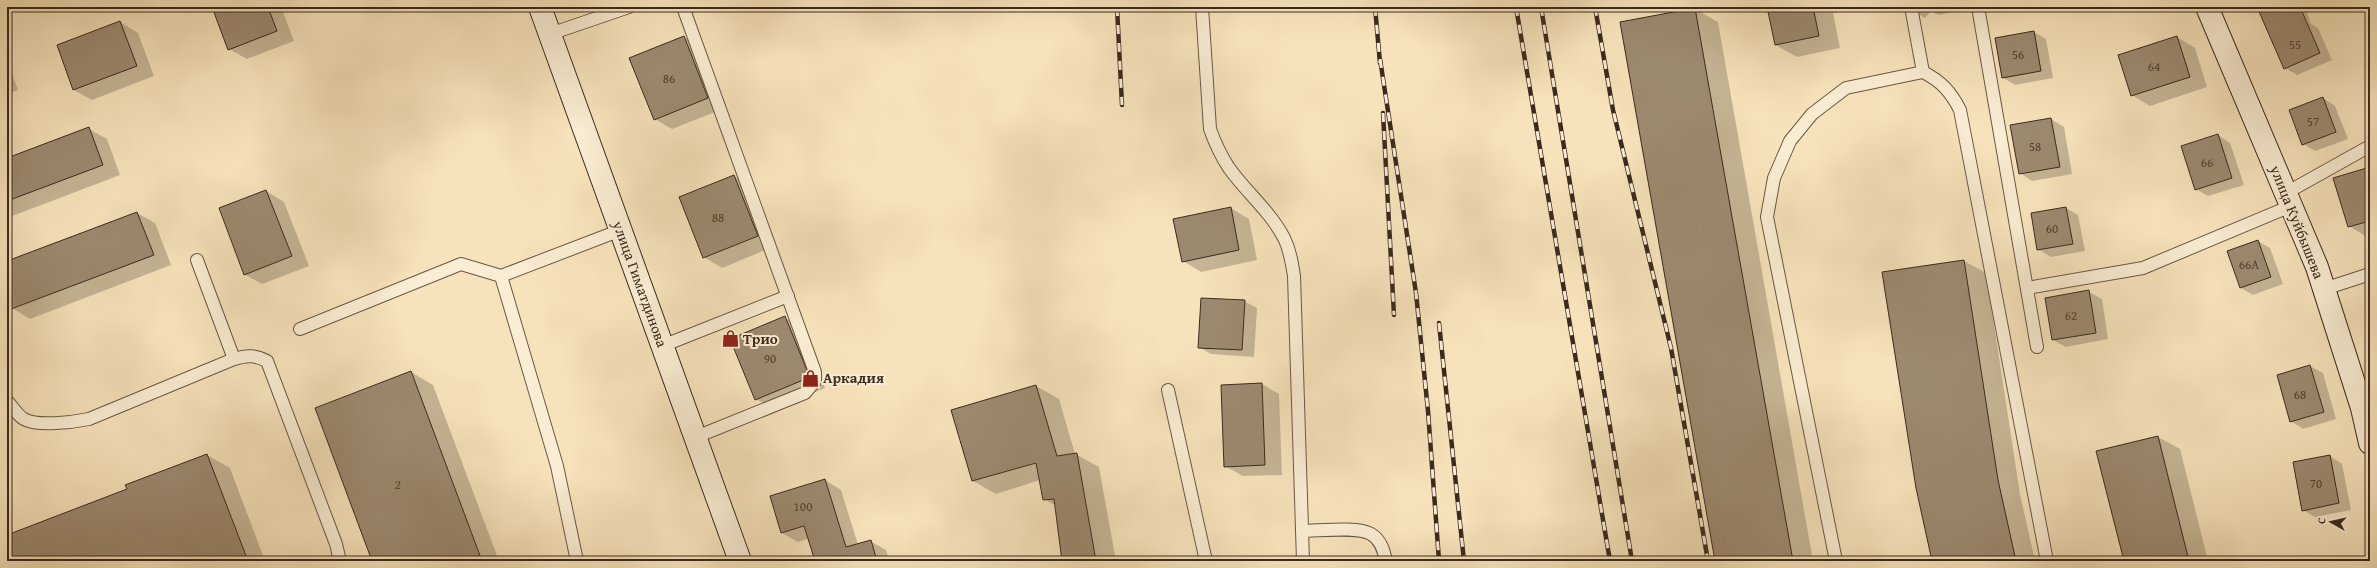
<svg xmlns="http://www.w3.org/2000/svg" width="2377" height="568" font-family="'Gentium Book Plus',serif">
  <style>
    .shadow { fill: #0003 }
    .building { fill: #9c8a70; stroke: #3a2a1e }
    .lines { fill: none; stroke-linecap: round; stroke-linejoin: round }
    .lane-casing { stroke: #695845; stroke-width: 14 }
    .secondary-casing { stroke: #3a2a1e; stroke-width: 24 }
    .lane { stroke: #faedd3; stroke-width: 12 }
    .secondary { stroke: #faedd3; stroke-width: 22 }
    .rail-casing { stroke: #3a2a1e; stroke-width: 4.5 }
    .rail { stroke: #faedd3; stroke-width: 3; stroke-dasharray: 9; stroke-linecap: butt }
    .labels { text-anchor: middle; stroke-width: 4; stroke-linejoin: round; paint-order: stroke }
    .number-label { font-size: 13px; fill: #524232 }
    .street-label { font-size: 15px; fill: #3a2a1e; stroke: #faedd3 }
    .poi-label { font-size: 15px; font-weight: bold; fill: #3a2a1e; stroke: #faedd3; text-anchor: start }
  </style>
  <rect width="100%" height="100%" fill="#f7e3bb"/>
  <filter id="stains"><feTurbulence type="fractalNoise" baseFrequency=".005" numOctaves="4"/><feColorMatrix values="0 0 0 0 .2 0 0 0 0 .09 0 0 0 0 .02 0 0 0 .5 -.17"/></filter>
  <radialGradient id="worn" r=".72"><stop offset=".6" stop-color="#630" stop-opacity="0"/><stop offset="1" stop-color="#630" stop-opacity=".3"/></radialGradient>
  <!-- shadow -->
  <g class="shadow">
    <path d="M 213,7 L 281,7 L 294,41 L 247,59 L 229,49 Z"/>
    <path d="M 1768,7 L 1860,7 L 1833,13 L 1840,48 L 1797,57 L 1776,45 Z"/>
    <path d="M 1907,7 L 1975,7 L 1939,15 L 1931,11 L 1925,18 Z"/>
    <path d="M 2255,7 L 2305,7 L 2311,24 L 2318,28 L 2332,60 L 2297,75 L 2285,68 L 2261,13 Z"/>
    <path d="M 1695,9 L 1718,22 L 1813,561 L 1716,561 Z"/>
    <path d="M 120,22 L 138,33 L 154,76 L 92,100 L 74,90 L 58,46 Z"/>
    <path d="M 2034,32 L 2046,39 L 2053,78 L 2015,85 L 2002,77 Z"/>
    <path d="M 684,37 L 702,47 L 725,108 L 672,129 L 655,119 Z"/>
    <path d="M 2177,37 L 2195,48 L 2207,87 L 2150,106 L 2132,95 Z"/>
    <path d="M 7,60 L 18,90 L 7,94 Z"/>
    <path d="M 2323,98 L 2335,106 L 2348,139 L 2315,151 L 2303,144 Z"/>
    <path d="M 2051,119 L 2064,127 L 2072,174 L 2032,181 L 2020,173 Z"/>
    <path d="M 89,129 L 107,139 L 120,175 L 7,218 L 7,159 Z"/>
    <path d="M 2218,135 L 2230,143 L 2244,185 L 2208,196 L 2196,189 Z"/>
    <path d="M 2370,168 L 2370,236 L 2367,237 L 2349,226 Z"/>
    <path d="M 734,176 L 752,186 L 775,246 L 722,268 L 704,257 Z"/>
    <path d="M 266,191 L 284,202 L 309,266 L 262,284 L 244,274 Z"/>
    <path d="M 1231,208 L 1249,219 L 1257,260 L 1201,272 L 1183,261 Z"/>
    <path d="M 2066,208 L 2078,215 L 2085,251 L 2051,257 L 2038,249 Z"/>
    <path d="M 137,213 L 155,223 L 171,265 L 30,319 L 12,308 L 7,295 L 7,262 Z"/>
    <path d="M 2258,241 L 2270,248 L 2283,284 L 2253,295 L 2241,288 L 2228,251 Z"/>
    <path d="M 1964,261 L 1986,273 L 2020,494 L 2035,561 L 1933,561 Z"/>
    <path d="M 2089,292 L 2102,299 L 2108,339 L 2066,347 L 2053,340 Z"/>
    <path d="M 1244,301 L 1257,308 L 1254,357 L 1211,354 L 1199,347 Z"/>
    <path d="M 785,318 L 803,328 L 825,388 L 774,409 L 756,399 Z"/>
    <path d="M 2310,366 L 2323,373 L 2336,419 L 2303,429 L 2291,421 Z"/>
    <path d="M 411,372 L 433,385 L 499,561 L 373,561 Z"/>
    <path d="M 1262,384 L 1279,394 L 1282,475 L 1243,476 L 1225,466 Z"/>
    <path d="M 1036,386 L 1059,399 L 1075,454 L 1099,467 L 1116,561 L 1063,561 L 1056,506 L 1044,499 L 1040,480 L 996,494 L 973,481 L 953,411 Z"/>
    <path d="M 2158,437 L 2180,449 L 2208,561 L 2125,561 Z"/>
    <path d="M 207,455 L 230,468 L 265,561 L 7,561 L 7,536 L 128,490 Z"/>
    <path d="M 2330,456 L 2342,464 L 2351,510 L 2315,517 L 2303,510 Z"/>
    <path d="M 825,480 L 841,490 L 858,545 L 870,541 L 886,550 L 890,561 L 816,561 L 809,538 L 798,542 L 782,533 Z"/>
  </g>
  <!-- building -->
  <g class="building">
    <path d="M 212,7 L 268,7 L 277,31 L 228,50 Z"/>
    <path d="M 1767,7 L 1813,7 L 1819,36 L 1775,45 Z"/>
    <path d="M 2257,7 L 2300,7 L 2320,53 L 2284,69 Z"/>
    <path d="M 1695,8 L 1793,561 L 1715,561 L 1620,22 Z"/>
    <path d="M 120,21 L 137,66 L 73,90 L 57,45 Z"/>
    <path d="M 2034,31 L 2041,71 L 2002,78 L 1995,38 Z"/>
    <path d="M 684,36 L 708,98 L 654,120 L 629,58 Z"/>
    <path d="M 2177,36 L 2190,77 L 2131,96 L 2118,55 Z"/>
    <path d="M 2323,97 L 2336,132 L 2302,145 L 2289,110 Z"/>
    <path d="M 2051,118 L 2060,167 L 2019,174 L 2010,125 Z"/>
    <path d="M 89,127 L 103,165 L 7,201 L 7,158 Z"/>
    <path d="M 2218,134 L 2232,178 L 2195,190 L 2181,146 Z"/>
    <path d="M 2370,167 L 2370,221 L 2348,227 L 2333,178 Z"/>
    <path d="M 734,175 L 758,236 L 703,258 L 679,197 Z"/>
    <path d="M 266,190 L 292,256 L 244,275 L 219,208 Z"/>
    <path d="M 1231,207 L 1239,250 L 1182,262 L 1173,219 Z"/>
    <path d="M 2066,207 L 2073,244 L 2037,250 L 2031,213 Z"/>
    <path d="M 137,212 L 154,255 L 11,309 L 7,298 L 7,261 Z"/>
    <path d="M 2258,240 L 2271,277 L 2240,288 L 2227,251 Z"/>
    <path d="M 1964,260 L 1998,480 L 2016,561 L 1932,561 L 1916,488 L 1882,272 Z"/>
    <path d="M 2089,290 L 2096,333 L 2052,340 L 2045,298 Z"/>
    <path d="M 1201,298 L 1245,300 L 1242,350 L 1198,348 Z"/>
    <path d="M 785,316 L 808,373 L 808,378 L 755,400 L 730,339 Z"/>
    <path d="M 2310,365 L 2324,412 L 2290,422 L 2277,375 Z"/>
    <path d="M 411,371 L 482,561 L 372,561 L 315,408 Z"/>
    <path d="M 1262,383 L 1265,465 L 1224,467 L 1221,385 Z"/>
    <path d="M 1036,385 L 1057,456 L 1077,453 L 1096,561 L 1062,561 L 1054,499 L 1043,500 L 1036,463 L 972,481 L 951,410 Z"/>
    <path d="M 2158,436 L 2189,561 L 2124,561 L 2096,451 Z"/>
    <path d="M 207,454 L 248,561 L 7,561 L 7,535 L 127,489 L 125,485 Z"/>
    <path d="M 2330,455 L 2339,503 L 2302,511 L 2293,462 Z"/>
    <path d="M 825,479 L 846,547 L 871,540 L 877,561 L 815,561 L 804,526 L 781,533 L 770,496 Z"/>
  </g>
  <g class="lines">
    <defs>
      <g id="lane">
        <path d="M 683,7 L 815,372 L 815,381 L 805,393 L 696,437"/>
        <path d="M 1202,7 L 1210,129 C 1215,143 1221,156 1229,168 C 1246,192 1270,211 1284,238 C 1290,250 1292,263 1294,276 L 1303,561"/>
        <path d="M 1911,7 L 1923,72"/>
        <path d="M 1978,7 L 2037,347"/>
        <path d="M 550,34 L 629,7"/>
        <path d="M 2286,193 L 2370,146"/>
        <path d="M 197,260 L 234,359"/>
        <path d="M 501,276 L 557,466 L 577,561"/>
        <path d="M 2027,288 L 2143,268 L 2291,206"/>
        <path d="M 2324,289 L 2370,274"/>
        <path d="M 300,329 L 461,264 L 501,276 L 621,230"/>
        <path d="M 662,346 L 788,296"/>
        <path d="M 1168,390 L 1206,561"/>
        <path d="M 7,401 C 12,406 18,416 24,419 C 37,427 74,422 89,419 L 234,359 C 247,355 255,355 267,361 L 336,544 L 340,561"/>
        <path d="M 1302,531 C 1319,531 1357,526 1371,534 C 1381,540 1384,551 1386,561"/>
        <path d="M 1836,561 L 1767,217 L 1774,178 L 1790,141 L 1812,114 L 1846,88 L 1923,72 C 1941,81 1951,92 1960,110 L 2047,561"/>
      </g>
      <g id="secondary">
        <path d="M 540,7 L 740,561"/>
        <path d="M 2207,7 L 2317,267 L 2362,408 L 2370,443"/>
      </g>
    </defs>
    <!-- lane casing -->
    <use href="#lane" class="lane-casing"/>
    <!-- secondary casing -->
    <use href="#secondary" class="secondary-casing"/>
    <!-- lane -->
    <use href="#lane" class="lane"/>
    <!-- secondary -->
    <use href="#secondary" class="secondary"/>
    <defs>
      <g id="rail">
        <path d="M 1117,7 L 1122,105"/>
        <path d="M 1375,7 L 1380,63"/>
        <path d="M 1516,7 L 1610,561"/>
        <path d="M 1541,7 L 1632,561"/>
        <path d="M 1595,7 L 1613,110 L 1671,348 L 1708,561"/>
        <path d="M 1380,59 L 1416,293 L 1428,411 L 1439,561"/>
        <path d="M 1383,113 L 1394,315"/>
        <path d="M 1439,323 L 1464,561"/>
      </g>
    </defs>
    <!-- rail casing -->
    <use href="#rail" class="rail-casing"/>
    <!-- rail -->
    <use href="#rail" class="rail"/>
  </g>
  <!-- icons -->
  <defs>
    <symbol id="shop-bare" viewBox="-9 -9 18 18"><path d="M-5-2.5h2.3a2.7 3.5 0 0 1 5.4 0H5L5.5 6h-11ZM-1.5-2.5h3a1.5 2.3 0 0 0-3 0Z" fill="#8f2418" stroke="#faedd3" stroke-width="2.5" paint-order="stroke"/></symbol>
  </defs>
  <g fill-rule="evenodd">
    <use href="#shop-bare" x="718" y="326" width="25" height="25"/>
    <use href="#shop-bare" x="798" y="366" width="25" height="25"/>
  </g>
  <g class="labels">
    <!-- number labels -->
    <g class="number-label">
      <text x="2295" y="49">55</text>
      <text x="2018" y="59">56</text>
      <text x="2154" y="71">64</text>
      <text x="669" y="83">86</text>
      <text x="2313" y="126">57</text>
      <text x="2035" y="151">58</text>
      <text x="2207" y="167">66</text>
      <text x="718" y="222">88</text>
      <text x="2052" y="233">60</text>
      <text x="2249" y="269">66А</text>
      <text x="2071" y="320">62</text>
      <text x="770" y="363">90</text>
      <text x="2300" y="399">68</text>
      <text x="2316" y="488">70</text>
      <text x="398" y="489">2</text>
      <text x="803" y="511">100</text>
    </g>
    <!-- street labels -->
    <g class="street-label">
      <text transform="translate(2297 222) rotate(68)" y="5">улица Куйбышева</text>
      <text transform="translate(640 284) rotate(70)" y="5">улица Гиматдинова</text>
    </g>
    <!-- poi labels -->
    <g class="poi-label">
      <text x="743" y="344">Трио</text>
      <text x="823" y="383">Аркадия</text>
    </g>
  </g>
  <!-- margin -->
  <rect width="2377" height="568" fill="none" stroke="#f7e3bb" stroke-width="24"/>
  <rect x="8" y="8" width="2361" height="552" fill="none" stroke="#3a2a1e" stroke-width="2"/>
  <rect x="12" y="12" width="2353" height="544" fill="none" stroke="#3a2a1e"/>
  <!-- north arrow -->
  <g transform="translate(2331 522) rotate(278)" stroke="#faedd3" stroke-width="3" paint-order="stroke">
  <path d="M0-3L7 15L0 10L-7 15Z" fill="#3a2a1e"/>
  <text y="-6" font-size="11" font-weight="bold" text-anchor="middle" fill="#3a2a1e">С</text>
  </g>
  <rect width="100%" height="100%" filter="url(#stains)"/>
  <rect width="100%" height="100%" fill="url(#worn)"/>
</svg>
